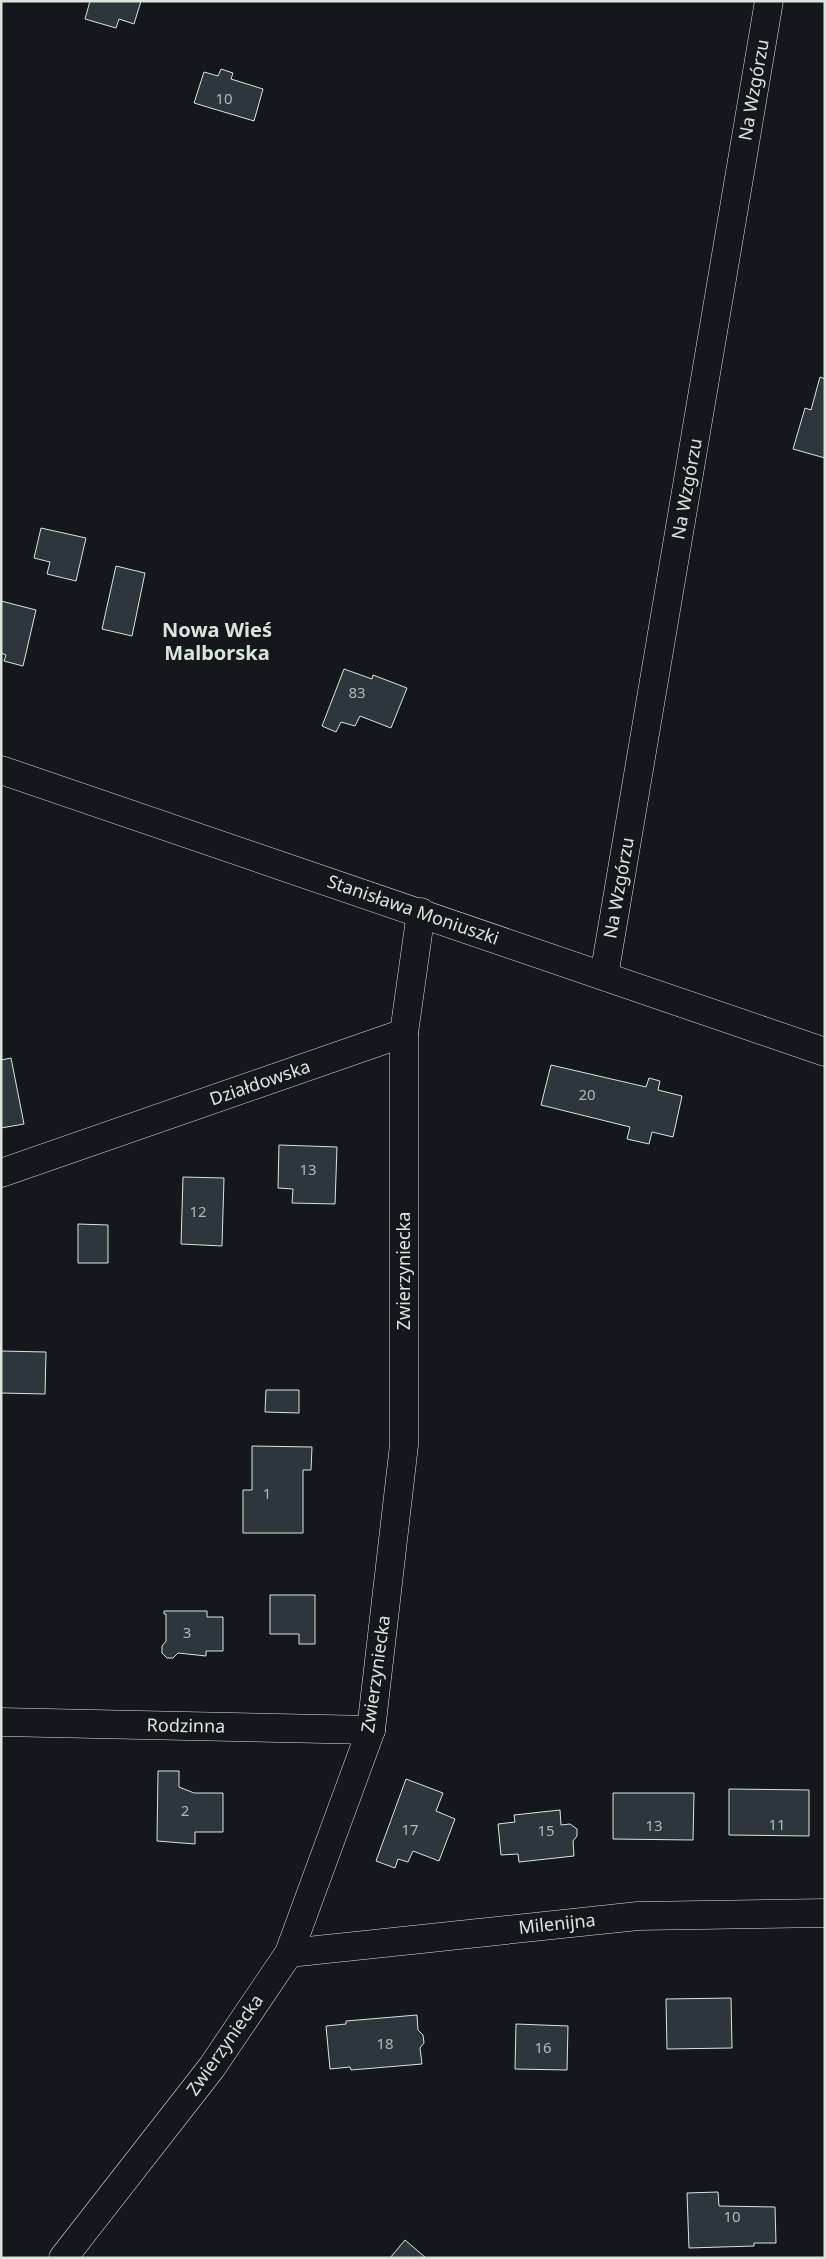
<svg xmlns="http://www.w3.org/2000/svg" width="826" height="2259" font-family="'Noto Sans',sans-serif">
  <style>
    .building { fill: #2c363c; stroke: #d8e6dc }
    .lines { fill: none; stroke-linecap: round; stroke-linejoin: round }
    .minor-casing { stroke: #d8e6dc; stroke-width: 29 }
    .secondary-casing { stroke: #d8e6dc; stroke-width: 29 }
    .minor { stroke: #14181c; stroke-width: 28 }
    .secondary { stroke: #14181c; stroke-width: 28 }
    .labels { text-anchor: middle; stroke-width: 4; stroke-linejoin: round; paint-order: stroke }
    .number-label { font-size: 15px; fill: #adbab4 }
    .street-label { font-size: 18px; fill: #d8e6dc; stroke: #14181c }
    .quarter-label { font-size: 20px; font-weight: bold; fill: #d8e6dc; stroke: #14181c }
  </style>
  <rect width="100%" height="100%" fill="#14181c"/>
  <!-- building -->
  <g class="building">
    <path d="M 90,1 L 141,1 L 134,24 L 119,19 L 116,28 L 85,19 Z"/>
    <path d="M 221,69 L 233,73 L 231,79 L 263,89 L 254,121 L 194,103 L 204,72 L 218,76 Z"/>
    <path d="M 820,377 L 825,379 L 825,458 L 793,449 L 805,408 L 811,410 Z"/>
    <path d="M 41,528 L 86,538 L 76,581 L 47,574 L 50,562 L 34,558 Z"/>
    <path d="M 116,566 L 145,573 L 132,636 L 102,629 Z"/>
    <path d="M 1,601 L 36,610 L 23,666 L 4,661 L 6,655 L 1,653 Z"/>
    <path d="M 344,669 L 372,679 L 373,675 L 407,688 L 391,728 L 360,716 L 355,726 L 341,722 L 336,732 L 322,726 Z"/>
    <path d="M 11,1058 L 24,1124 L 1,1128 L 1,1060 Z"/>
    <path d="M 551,1065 L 646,1087 L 649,1078 L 660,1081 L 658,1090 L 682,1096 L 673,1137 L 652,1132 L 649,1144 L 627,1139 L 630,1127 L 541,1105 Z"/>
    <path d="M 279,1145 L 337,1147 L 335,1204 L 292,1203 L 293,1189 L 278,1188 Z"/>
    <path d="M 183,1177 L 224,1178 L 222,1246 L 181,1244 Z"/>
    <path d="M 78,1224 L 108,1225 L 108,1263 L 78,1263 Z"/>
    <path d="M 1,1351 L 46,1352 L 45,1394 L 1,1393 Z"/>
    <path d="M 266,1390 L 299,1390 L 299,1413 L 265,1412 Z"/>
    <path d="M 252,1446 L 312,1447 L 311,1470 L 303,1470 L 303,1533 L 243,1533 L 243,1490 L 252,1490 Z"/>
    <path d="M 270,1595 L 315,1595 L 315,1644 L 299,1644 L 299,1634 L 270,1634 Z"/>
    <path d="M 164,1611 L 207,1611 L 207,1617 L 223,1617 L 223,1651 L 206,1651 L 206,1656 L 178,1653 L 173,1658 L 167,1658 L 162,1653 L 162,1646 L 166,1641 L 166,1614 L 164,1614 Z"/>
    <path d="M 158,1771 L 179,1771 L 179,1787 L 194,1793 L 223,1793 L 223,1832 L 195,1832 L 195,1844 L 157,1841 Z"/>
    <path d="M 406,1779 L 443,1793 L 436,1811 L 455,1819 L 439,1861 L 413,1851 L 408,1862 L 398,1859 L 395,1868 L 376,1861 Z"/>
    <path d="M 729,1789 L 809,1790 L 809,1836 L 729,1835 Z"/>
    <path d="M 613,1793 L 694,1793 L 693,1840 L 613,1839 Z"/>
    <path d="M 560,1810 L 561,1825 L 570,1824 L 577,1829 L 577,1836 L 573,1841 L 574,1856 L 519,1862 L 518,1854 L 501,1855 L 498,1824 L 515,1822 L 514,1815 Z"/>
    <path d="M 731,1998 L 732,2048 L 667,2049 L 666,1999 Z"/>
    <path d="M 417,2015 L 418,2030 L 423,2035 L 424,2043 L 420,2048 L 422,2064 L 351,2070 L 350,2067 L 330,2069 L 326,2026 L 346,2024 L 346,2021 Z"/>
    <path d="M 516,2024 L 568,2026 L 567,2070 L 515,2069 Z"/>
    <path d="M 718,2192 L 719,2206 L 775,2207 L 776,2243 L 754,2243 L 754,2246 L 689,2248 L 687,2193 Z"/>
    <path d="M 405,2240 L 426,2258 L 390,2258 Z"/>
  </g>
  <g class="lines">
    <defs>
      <g id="minor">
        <path d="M 604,976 L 769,1"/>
        <path d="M 1,1173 L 404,1033 L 421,912"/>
        <path d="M 1,1722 L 371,1730"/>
        <path d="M 289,1953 L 638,1916 L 825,1913"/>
        <path d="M 63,2258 L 212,2067 L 289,1953 L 371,1730 L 404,1445 L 404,1033"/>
      </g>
      <path id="secondary" d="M 1,770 L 825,1052"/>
    </defs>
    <!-- minor casing -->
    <use href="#minor" class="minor-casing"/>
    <!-- secondary casing -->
    <use href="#secondary" class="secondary-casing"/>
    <!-- minor -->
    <use href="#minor" class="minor"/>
    <!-- secondary -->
    <use href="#secondary" class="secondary"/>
  </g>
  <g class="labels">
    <!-- number labels -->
    <g class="number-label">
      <text x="224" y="104">10</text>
      <text x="357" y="698">83</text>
      <text x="587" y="1100">20</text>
      <text x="308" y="1175">13</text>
      <text x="198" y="1217">12</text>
      <text x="267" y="1499">1</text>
      <text x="187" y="1638">3</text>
      <text x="185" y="1816">2</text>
      <text x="777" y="1830">11</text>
      <text x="654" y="1831">13</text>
      <text x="410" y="1835">17</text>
      <text x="546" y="1836">15</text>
      <text x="385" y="2049">18</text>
      <text x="543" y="2053">16</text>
      <text x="732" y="2222">10</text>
    </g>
    <!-- street labels -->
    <g class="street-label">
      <text transform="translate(754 90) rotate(-80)" y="6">Na Wzgórzu</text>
      <text transform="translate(687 489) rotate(-80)" y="6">Na Wzgórzu</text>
      <text transform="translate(619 888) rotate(-80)" y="6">Na Wzgórzu</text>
      <text transform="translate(413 910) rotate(19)" y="6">Stanisława Moniuszki</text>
      <text transform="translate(260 1083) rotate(-19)" y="6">Działdowska</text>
      <text transform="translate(404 1271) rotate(-90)" y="6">Zwierzyniecka</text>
      <text transform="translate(376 1674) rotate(-82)" y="6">Zwierzyniecka</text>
      <text transform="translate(186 1726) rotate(1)" y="6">Rodzinna</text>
      <text transform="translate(557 1924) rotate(-6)" y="6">Milenijna</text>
      <text transform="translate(225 2045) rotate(-55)" y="6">Zwierzyniecka</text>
    </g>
    <!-- quarter labels -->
    <g class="quarter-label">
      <text x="217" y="637">Nowa Wieś<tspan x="217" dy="23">Malborska</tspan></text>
    </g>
  </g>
  <!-- border -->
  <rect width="826" height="2259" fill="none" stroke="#d8e6dc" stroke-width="5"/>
</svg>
